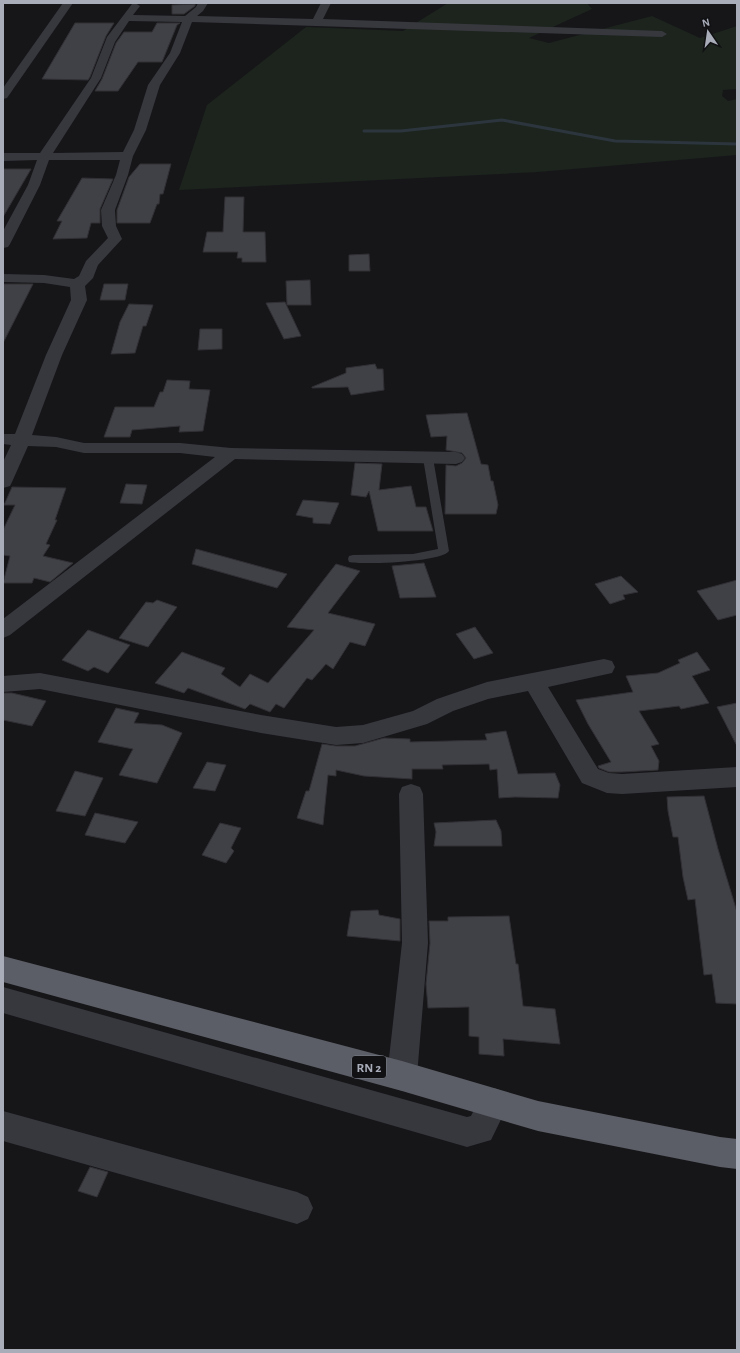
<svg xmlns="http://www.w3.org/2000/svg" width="740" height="1353" font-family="'Alegreya Sans',sans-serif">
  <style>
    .green { fill: #1c241d }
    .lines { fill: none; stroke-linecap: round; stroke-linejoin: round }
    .stream { stroke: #2c353d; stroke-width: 3 }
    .building { fill: #404146; stroke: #303035 }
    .service { fill: #37383e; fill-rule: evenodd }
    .minor { fill: #37383e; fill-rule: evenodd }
    .trunk { fill: #5b5e66; fill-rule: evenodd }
    .labels { text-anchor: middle; stroke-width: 3; stroke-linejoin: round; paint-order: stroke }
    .shield { fill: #111114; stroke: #7b7e88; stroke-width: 1 }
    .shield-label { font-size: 13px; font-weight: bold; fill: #a8adb9 }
  </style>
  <rect width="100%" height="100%" fill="#161619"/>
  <!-- green -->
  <path class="green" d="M 448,3 L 587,3 L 592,9 L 529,38 L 549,43 L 652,16 L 700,38 L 737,26 L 737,89 L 723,90 L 722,96 L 728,101 L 737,99 L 737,155 L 538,172 L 179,190 L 207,105 L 306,27 L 403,31 Z"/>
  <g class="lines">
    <!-- stream -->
    <path class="stream" d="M 364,131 L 401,131 L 502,120 L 615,141 L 737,144"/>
  </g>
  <!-- building -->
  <g class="building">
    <path d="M 195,4 L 195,6 L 184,14 L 172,14 L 172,5 Z"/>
    <path d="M 75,23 L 114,23 L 106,36 L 90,77 L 88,80 L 42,79 Z"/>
    <path d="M 157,23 L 180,23 L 177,25 L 162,62 L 138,62 L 118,91 L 95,91 L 102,79 L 116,43 L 124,32 L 152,32 Z"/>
    <path d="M 140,164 L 171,164 L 163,194 L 160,194 L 159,204 L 157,204 L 150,223 L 117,223 L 117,210 L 129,177 Z"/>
    <path d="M 3,169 L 31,169 L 3,217 Z"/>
    <path d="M 82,178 L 113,179 L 100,209 L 100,223 L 91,223 L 87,238 L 53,239 L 62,221 L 57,221 Z"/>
    <path d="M 225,197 L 244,197 L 243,232 L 265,232 L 266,262 L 242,262 L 242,258 L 237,258 L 238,252 L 203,252 L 207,232 L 223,232 Z"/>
    <path d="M 369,254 L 370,271 L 349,271 L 349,255 Z"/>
    <path d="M 310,280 L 311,305 L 287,305 L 286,281 Z"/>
    <path d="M 3,284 L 33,284 L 3,343 Z"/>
    <path d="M 104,284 L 128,284 L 125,300 L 100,300 Z"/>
    <path d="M 285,302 L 301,336 L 284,339 L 266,303 Z"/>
    <path d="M 129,304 L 153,305 L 146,326 L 143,326 L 135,353 L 111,354 L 120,322 Z"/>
    <path d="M 200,329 L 222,329 L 222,349 L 198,350 Z"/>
    <path d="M 375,364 L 377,369 L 383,369 L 384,390 L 351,395 L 348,387 L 312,388 L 312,387 L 346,373 L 346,368 Z"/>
    <path d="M 167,380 L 190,381 L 189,389 L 210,390 L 203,431 L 179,432 L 180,426 L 132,430 L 130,437 L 104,437 L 115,407 L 154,407 L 160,392 L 163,392 Z"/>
    <path d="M 467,413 L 481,464 L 488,465 L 491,481 L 493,481 L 498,505 L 496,514 L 445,514 L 446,465 L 456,466 L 462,463 L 466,458 L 462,453 L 446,450 L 447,436 L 431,437 L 426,415 Z"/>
    <path d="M 355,463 L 382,464 L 379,490 L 411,486 L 416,507 L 426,507 L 433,531 L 378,531 L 369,491 L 366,497 L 351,495 Z"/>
    <path d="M 126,484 L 147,485 L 142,504 L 120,503 Z"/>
    <path d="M 12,487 L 66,488 L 55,520 L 57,520 L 46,544 L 50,545 L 43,556 L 73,563 L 50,582 L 34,578 L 32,583 L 3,583 L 10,556 L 3,555 L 3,530 L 15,505 L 4,505 Z"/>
    <path d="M 303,500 L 339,503 L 330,524 L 313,523 L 313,518 L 296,515 Z"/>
    <path d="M 196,549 L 287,574 L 277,588 L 192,564 Z"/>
    <path d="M 424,563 L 436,597 L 400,598 L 392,566 Z"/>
    <path d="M 336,564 L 360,571 L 328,613 L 375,624 L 365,646 L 350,642 L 333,669 L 326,664 L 312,680 L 307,678 L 284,708 L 276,704 L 270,712 L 250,704 L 245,709 L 188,688 L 184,693 L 155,683 L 182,652 L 225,668 L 221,674 L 240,687 L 250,674 L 268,683 L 314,630 L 287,627 Z"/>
    <path d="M 621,576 L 638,592 L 623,595 L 625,599 L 610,604 L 595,584 Z"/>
    <path d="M 737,580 L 737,615 L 718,620 L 697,591 Z"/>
    <path d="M 157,600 L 177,607 L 148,647 L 119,638 L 146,602 L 153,603 Z"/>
    <path d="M 475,627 L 493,653 L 474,659 L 456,634 Z"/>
    <path d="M 88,630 L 130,645 L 108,673 L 94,667 L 88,671 L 62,660 Z"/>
    <path d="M 697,652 L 710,670 L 692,676 L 709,703 L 681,709 L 679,706 L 639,711 L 659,744 L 651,746 L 659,761 L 658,770 L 622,772 L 609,772 L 599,768 L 598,766 L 611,762 L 588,724 L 576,700 L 633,692 L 626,676 L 658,673 L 680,663 L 678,660 Z"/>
    <path d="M 3,693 L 12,693 L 46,701 L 32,726 L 3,720 Z"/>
    <path d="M 737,703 L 737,746 L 717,707 Z"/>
    <path d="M 116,708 L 139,713 L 134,723 L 162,725 L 182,733 L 157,783 L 119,775 L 133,749 L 98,742 Z"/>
    <path d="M 506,731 L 518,774 L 555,773 L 560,785 L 558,798 L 515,797 L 499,798 L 497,769 L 490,770 L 489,764 L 442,765 L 443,769 L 412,769 L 412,779 L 364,776 L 336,770 L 336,776 L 328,775 L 323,825 L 297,818 L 306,791 L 309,791 L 322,744 L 336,746 L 355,746 L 384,738 L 410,739 L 410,742 L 487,740 L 485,734 Z"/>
    <path d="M 207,762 L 226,765 L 215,791 L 193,788 Z"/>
    <path d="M 75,771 L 103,778 L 85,816 L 56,811 Z"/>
    <path d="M 704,796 L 718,849 L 737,912 L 737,1004 L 716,1003 L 712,974 L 704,975 L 695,899 L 688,900 L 683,877 L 678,837 L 673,837 L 668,811 L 667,797 Z"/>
    <path d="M 95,813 L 138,822 L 125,843 L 85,835 Z"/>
    <path d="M 496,820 L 501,831 L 502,846 L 434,846 L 436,832 L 434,823 Z"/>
    <path d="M 220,823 L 241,828 L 231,848 L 234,851 L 226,863 L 202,855 Z"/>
    <path d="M 378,910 L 379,915 L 400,919 L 400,941 L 347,936 L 351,911 Z"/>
    <path d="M 509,916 L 516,964 L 518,964 L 523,1006 L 555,1009 L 560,1044 L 503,1039 L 504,1056 L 479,1054 L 479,1037 L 469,1036 L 469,1007 L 428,1008 L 426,984 L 430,943 L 429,921 L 448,921 L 448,917 Z"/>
    <path d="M 90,1167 L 108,1172 L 97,1197 L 78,1191 Z"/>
  </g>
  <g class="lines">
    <!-- service -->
    <path class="service" d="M 428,455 L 433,458 L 449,551 C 442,562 363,565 349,562 L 348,559 L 349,556 L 353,555 L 413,554 L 438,549 L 423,458 Z"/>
    <!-- minor -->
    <g class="minor">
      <path d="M 63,3 L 73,3 L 7,98 L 3,99 L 3,88 Z"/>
      <path d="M 135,3 L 140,6 L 133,15 L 185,16 L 196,7 L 198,3 L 208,3 L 203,11 L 197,16 L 313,19 L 321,3 L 331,3 L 323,19 L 662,31 L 667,34 L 662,37 L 192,22 L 180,53 L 160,85 L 146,130 L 133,156 L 128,175 L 115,210 L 116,226 L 122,239 L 98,265 L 93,278 L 85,286 L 87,300 L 62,355 L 32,435 L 56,437 L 84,443 L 180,443 L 231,448 L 456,452 L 462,454 L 465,458 L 462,462 L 456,464 L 235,459 L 10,635 L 3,638 L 3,619 L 215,457 L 180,453 L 84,453 L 56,447 L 28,446 L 12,482 L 10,486 L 3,488 L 3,462 L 11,445 L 3,444 L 3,434 L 15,434 L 46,355 L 71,300 L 70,287 L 44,283 L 3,282 L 3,274 L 44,275 L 74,279 L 79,276 L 86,261 L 108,238 L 102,226 L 101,210 L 116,175 L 120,160 L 49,160 L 40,185 L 10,244 L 8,247 L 3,248 L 3,231 L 28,185 L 37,160 L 3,161 L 3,153 L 40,153 L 91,78 L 107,37 L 132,4 ZM 129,21 L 182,22 L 170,53 L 148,85 L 134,130 L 123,152 L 53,153 L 101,78 L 115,42 Z"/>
      <path d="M 604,659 L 612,661 L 615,667 L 612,673 L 548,687 L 598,769 L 609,773 L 622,774 L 737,767 L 737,787 L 622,794 L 607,793 L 582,783 L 528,691 L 488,699 L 453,711 L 427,724 L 363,743 L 336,745 L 261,733 L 40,689 L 3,692 L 3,676 L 40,673 L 261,715 L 336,727 L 363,725 L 413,711 L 437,699 L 487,682 Z"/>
      <path d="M 411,784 L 420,787 L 423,794 L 428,943 L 417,1076 L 412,1086 L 402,1091 L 392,1086 L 387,1076 L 402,943 L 399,794 L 402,787 Z"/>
      <path d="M 3,987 L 467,1117 L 471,1116 L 483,1092 L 494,1088 L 505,1092 L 509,1103 L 491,1140 L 467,1147 L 3,1013 Z"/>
      <path d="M 3,1111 L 297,1192 L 308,1197 L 313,1208 L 308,1219 L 297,1224 L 3,1141 Z"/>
    </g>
    <!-- trunk -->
    <path class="trunk" d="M 3,956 L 402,1061 L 538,1101 L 720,1137 L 737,1139 L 737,1169 L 720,1167 L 538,1131 L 402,1091 L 3,982 Z"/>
  </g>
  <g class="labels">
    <!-- shield labels -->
    <rect class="shield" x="352" y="1056" width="34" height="22" rx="3"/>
    <g class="shield-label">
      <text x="369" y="1072">RN 2</text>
    </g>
  </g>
  <!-- border -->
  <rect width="740" height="1353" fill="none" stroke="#a8adb9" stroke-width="8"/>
  <!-- north arrow -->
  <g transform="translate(708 32) rotate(347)" stroke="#111114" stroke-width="3" paint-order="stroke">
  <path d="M0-3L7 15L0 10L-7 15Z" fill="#a8adb9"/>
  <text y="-6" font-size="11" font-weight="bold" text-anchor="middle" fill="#a8adb9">N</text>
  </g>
</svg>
